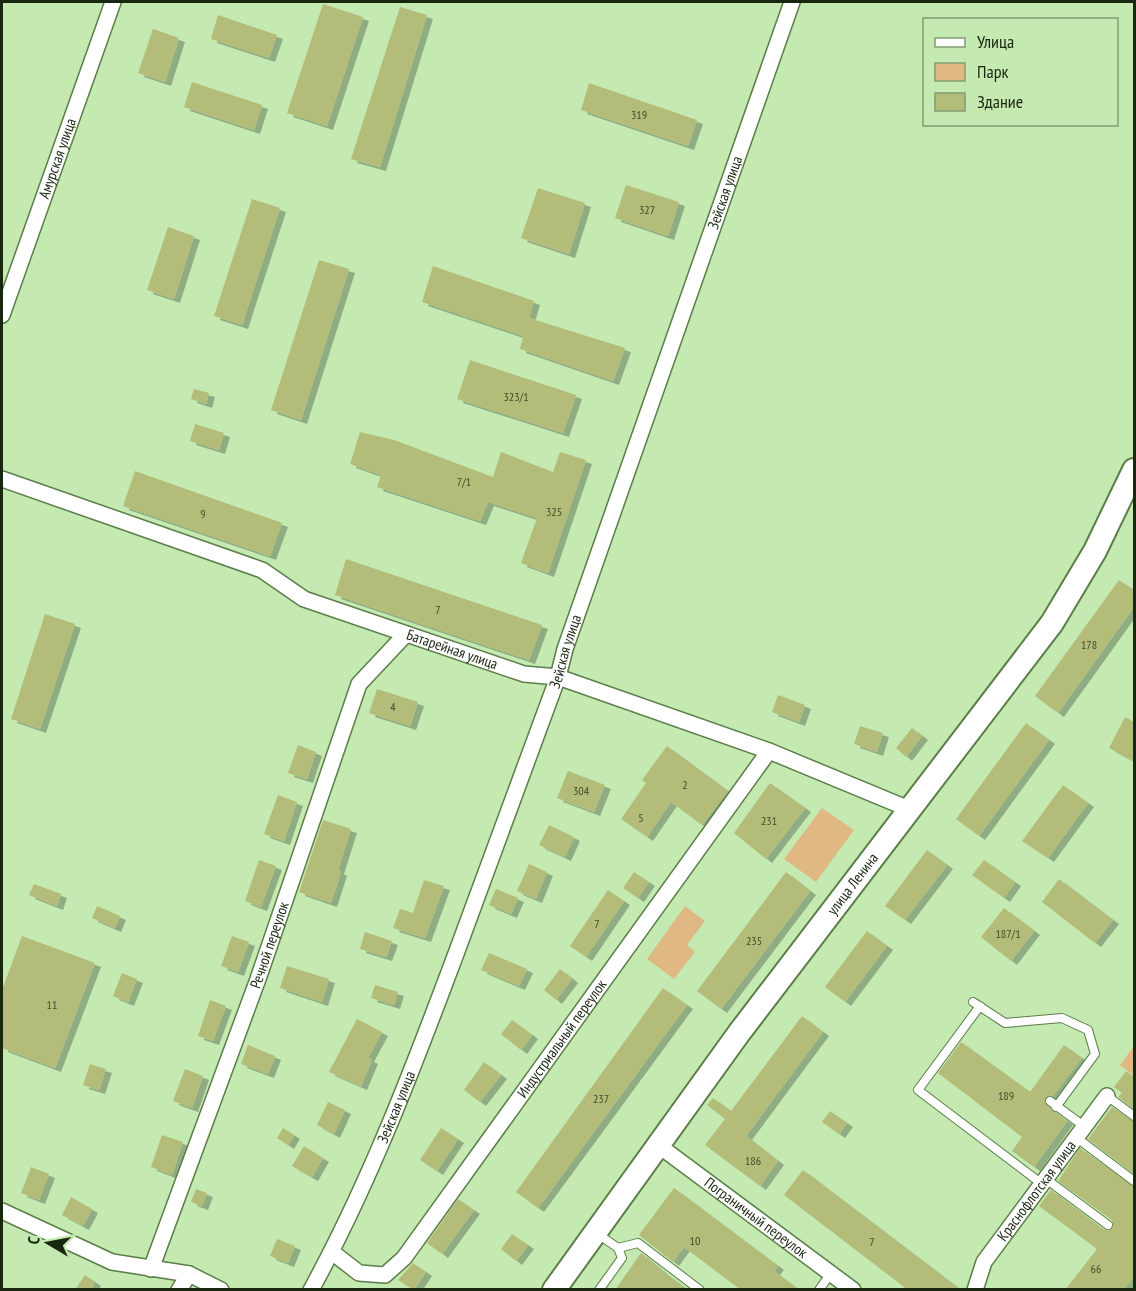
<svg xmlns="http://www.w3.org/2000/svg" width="1136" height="1291" font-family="'PT Sans Narrow',sans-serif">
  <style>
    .green { fill: #dfb884 }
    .building { fill: #b3bc78; filter: url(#shadow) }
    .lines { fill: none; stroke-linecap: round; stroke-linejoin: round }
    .lane-casing { stroke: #5b7d48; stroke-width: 10 }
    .street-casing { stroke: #5b7d48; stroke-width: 18 }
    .secondary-casing { stroke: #5b7d48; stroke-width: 26 }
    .lane { stroke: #fff; stroke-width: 8 }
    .street { stroke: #fff; stroke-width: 15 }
    .secondary { stroke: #fff; stroke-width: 22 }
    .labels { text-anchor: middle; stroke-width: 4.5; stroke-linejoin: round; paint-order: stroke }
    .number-label { font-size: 12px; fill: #404c2b }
    .street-label { font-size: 15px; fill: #192711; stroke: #c5eab1 }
  </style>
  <defs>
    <filter id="shadow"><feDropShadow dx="6" dy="4" stdDeviation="0" flood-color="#0004"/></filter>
  </defs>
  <rect width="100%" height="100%" fill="#c5eab1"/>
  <!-- green -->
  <g class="green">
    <path d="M 822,808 L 854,830 L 816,882 L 784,859 Z"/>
    <path d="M 685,906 L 705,921 L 687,945 L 695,952 L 674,979 L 647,959 Z"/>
    <path d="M 1134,1046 L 1134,1076 L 1120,1065 Z"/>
  </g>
  <!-- building -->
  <g class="building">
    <path d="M 323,4 L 363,17 L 327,126 L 287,113 Z"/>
    <path d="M 400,7 L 427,15 L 380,167 L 351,159 Z"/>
    <path d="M 218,15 L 277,35 L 269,58 L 211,39 Z"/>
    <path d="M 153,29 L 179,38 L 165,82 L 138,73 Z"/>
    <path d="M 192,82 L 262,105 L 254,130 L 184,107 Z"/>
    <path d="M 589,83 L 697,120 L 688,146 L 581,110 Z"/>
    <path d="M 626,185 L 679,202 L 668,236 L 615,218 Z"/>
    <path d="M 538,188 L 585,203 L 569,254 L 521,238 Z"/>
    <path d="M 252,199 L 280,208 L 242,325 L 214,316 Z"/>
    <path d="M 168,227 L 194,236 L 174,299 L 147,290 Z"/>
    <path d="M 319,260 L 349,269 L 301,420 L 271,410 Z"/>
    <path d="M 433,266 L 534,301 L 529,318 L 625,348 L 613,381 L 520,349 L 523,336 L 422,302 Z"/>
    <path d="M 470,360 L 576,395 L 563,433 L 457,399 Z"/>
    <path d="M 194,389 L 209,393 L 206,404 L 191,399 Z"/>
    <path d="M 195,424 L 224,433 L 219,450 L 190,441 Z"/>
    <path d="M 360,432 L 394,440 L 493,477 L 501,452 L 553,472 L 560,452 L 586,460 L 548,573 L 521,563 L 537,518 L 488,502 L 480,521 L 377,487 L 381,475 L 350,464 Z"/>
    <path d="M 135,471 L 282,523 L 270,556 L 123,506 Z"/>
    <path d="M 346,559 L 542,625 L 529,660 L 335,595 Z"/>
    <path d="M 1119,580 L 1134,590 L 1134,607 L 1058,713 L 1035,696 Z"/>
    <path d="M 45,614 L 75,624 L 40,729 L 11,719 Z"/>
    <path d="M 377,689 L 418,702 L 410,726 L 369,713 Z"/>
    <path d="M 778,695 L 805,705 L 799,722 L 772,712 Z"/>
    <path d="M 1125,717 L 1134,722 L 1134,761 L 1109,748 Z"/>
    <path d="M 1026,723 L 1049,740 L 979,836 L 956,819 Z"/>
    <path d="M 860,726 L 883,733 L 877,752 L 854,744 Z"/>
    <path d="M 912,728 L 922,736 L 906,757 L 896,748 Z"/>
    <path d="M 298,745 L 316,752 L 307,779 L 288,773 Z"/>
    <path d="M 667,746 L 728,791 L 702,825 L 671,802 L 647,837 L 621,819 L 646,783 L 642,780 Z"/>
    <path d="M 568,771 L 605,785 L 594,812 L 557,798 Z"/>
    <path d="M 770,783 L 805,808 L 766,859 L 734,833 Z"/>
    <path d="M 1063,785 L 1088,803 L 1048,858 L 1022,841 Z"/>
    <path d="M 278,795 L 297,802 L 284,841 L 264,834 Z"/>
    <path d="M 323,820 L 351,829 L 338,870 L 341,872 L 331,903 L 299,892 Z"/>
    <path d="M 549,825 L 574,837 L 565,857 L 539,845 Z"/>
    <path d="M 927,850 L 947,865 L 905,920 L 885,906 Z"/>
    <path d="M 259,860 L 276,866 L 261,907 L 245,901 Z"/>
    <path d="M 984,860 L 1015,882 L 1004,898 L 972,875 Z"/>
    <path d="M 529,864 L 547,872 L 536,899 L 517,891 Z"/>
    <path d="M 634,872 L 649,882 L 638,898 L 623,888 Z"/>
    <path d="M 786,872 L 810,891 L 721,1009 L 697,991 Z"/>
    <path d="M 1059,879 L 1113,920 L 1095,943 L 1042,902 Z"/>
    <path d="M 424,880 L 444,886 L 425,938 L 393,928 L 400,909 L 413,913 Z"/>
    <path d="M 34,884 L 61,894 L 57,906 L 29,895 Z"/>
    <path d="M 496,889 L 518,898 L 511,914 L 489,905 Z"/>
    <path d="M 608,890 L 624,901 L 586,957 L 570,946 Z"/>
    <path d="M 97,906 L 120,916 L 115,928 L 92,918 Z"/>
    <path d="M 1004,908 L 1034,931 L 1011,961 L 981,937 Z"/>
    <path d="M 867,931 L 887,946 L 845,1002 L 825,987 Z"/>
    <path d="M 365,932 L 392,941 L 386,957 L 360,949 Z"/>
    <path d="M 22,936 L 95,963 L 55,1068 L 2,1048 L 2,990 Z"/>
    <path d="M 232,936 L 249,942 L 238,972 L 221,966 Z"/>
    <path d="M 489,953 L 527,969 L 519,986 L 481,970 Z"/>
    <path d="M 287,966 L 329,979 L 322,1002 L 280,988 Z"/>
    <path d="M 560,969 L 572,979 L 556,1000 L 544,990 Z"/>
    <path d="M 122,973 L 137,979 L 128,1002 L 113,996 Z"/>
    <path d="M 375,985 L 398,992 L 394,1005 L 371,998 Z"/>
    <path d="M 663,988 L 687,1005 L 538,1208 L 516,1192 Z"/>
    <path d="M 210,1000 L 226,1006 L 213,1041 L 198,1036 Z"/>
    <path d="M 802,1016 L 823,1032 L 746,1136 L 778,1161 L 760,1186 L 705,1145 L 725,1119 L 707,1105 L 713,1098 L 731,1111 Z"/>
    <path d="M 357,1019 L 382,1032 L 368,1058 L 372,1060 L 361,1086 L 329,1072 Z"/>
    <path d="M 512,1020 L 532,1035 L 521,1050 L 501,1034 Z"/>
    <path d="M 961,1042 L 1030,1092 L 1064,1045 L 1082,1058 L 1053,1096 L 1045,1098 L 1046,1105 L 1067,1121 L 1034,1167 L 1012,1151 L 1022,1137 L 938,1073 Z"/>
    <path d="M 248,1045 L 275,1056 L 268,1074 L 241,1064 Z"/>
    <path d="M 484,1062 L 501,1075 L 480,1102 L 464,1090 Z"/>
    <path d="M 90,1064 L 106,1069 L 99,1090 L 83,1085 Z"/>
    <path d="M 185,1069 L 203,1076 L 192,1108 L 173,1101 Z"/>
    <path d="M 1126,1071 L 1134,1077 L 1134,1109 L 1118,1097 L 1122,1093 L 1114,1087 Z"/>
    <path d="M 328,1102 L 345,1110 L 334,1134 L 317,1125 Z"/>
    <path d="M 1112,1107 L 1134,1122 L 1134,1174 L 1088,1139 Z"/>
    <path d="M 830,1111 L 847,1123 L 839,1134 L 822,1122 Z"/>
    <path d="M 283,1128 L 294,1135 L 288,1145 L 277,1138 Z"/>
    <path d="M 441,1128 L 458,1139 L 437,1171 L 420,1160 Z"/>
    <path d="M 162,1135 L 183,1142 L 172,1175 L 151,1167 Z"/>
    <path d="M 304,1146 L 323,1158 L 312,1177 L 292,1166 Z"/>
    <path d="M 1080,1148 L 1134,1187 L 1134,1276 L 1124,1290 L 1065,1290 L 1097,1249 L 1039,1206 L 1051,1190 L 1104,1230 L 1113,1228 L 1112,1220 L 1058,1181 Z"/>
    <path d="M 31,1167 L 49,1174 L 39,1200 L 21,1193 Z"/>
    <path d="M 803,1170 L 961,1290 L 908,1290 L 784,1195 Z"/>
    <path d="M 674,1188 L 778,1266 L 774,1271 L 799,1290 L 741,1290 L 684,1247 L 673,1262 L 649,1243 L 639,1235 Z"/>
    <path d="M 196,1189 L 207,1193 L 202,1206 L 191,1202 Z"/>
    <path d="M 71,1197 L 92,1209 L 83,1226 L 62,1215 Z"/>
    <path d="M 458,1199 L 474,1210 L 442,1254 L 427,1243 Z"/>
    <path d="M 512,1234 L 528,1245 L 516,1261 L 501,1249 Z"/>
    <path d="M 277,1239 L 295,1246 L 288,1263 L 270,1256 Z"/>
    <path d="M 641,1253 L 665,1273 L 688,1290 L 615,1290 Z"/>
    <path d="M 413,1263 L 426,1272 L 414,1290 L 398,1280 Z"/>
    <path d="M 85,1275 L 95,1282 L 91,1290 L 75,1290 Z"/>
  </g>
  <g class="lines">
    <defs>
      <g id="lane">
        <path d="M 973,1002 L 1005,1023 L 1062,1018 L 1088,1030 L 1095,1054 L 1056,1107"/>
        <path d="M 980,1006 L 918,1090 L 1042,1184"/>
        <path d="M 1107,1096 L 1134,1116"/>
        <path d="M 1050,1101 L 1085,1127"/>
        <path d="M 1077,1138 L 1134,1181"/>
        <path d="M 1046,1179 L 1108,1225"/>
        <path d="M 598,1234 L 618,1248 L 638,1243 L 700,1290"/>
        <path d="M 599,1290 L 622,1258 L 618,1248"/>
        <path d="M 819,1290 L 831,1273"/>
      </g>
      <g id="street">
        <path id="s1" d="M 2,315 L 113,2"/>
        <path id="s2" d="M 2,479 L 262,570 L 304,599 L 524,674 L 558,677 L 769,751 L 909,809"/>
        <path id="s3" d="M 658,1145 L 853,1290"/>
        <path d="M 2,1211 L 112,1262 L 189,1274 L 221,1290"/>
        <path id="s4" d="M 332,1252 L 359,1273 L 385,1275 L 404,1258 L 769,751"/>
        <path id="s5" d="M 151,1269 L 258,979 L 359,684 L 406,634"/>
        <path d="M 179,1290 L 189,1274"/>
        <path id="s6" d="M 311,1290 C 370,1182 414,1066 457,951 C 491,860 525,769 558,677 L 565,649 L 792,2"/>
        <path id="s7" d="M 975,1290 L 984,1262 L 1107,1096"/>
      </g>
      <g id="secondary">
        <path id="s8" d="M 554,1290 L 739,1033 L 1052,623 L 1095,551 L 1134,470"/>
      </g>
    </defs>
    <!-- lane casing -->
    <use href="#lane" class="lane-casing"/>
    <!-- street casing -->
    <use href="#street" class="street-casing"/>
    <!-- secondary casing -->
    <use href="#secondary" class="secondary-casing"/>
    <!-- lane -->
    <use href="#lane" class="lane"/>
    <!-- street -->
    <use href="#street" class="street"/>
    <!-- secondary -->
    <use href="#secondary" class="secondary"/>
  </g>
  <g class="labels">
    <!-- number labels -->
    <g class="number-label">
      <text x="639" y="119">319</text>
      <text x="647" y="214">327</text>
      <text x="516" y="401">323/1</text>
      <text x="464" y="486">7/1</text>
      <text x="554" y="516">325</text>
      <text x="203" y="518">9</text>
      <text x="438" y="614">7</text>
      <text x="1089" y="649">178</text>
      <text x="393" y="711">4</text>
      <text x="685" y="789">2</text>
      <text x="581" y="795">304</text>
      <text x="641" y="822">5</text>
      <text x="769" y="825">231</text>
      <text x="597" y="928">7</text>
      <text x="1008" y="938">187/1</text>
      <text x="754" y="945">235</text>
      <text x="52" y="1009">11</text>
      <text x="1006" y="1100">189</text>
      <text x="601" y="1103">237</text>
      <text x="753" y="1165">186</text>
      <text x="695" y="1245">10</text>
      <text x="872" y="1246">7</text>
      <text x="1096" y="1273">66</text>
    </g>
    <!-- street labels -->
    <g class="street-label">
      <text dy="5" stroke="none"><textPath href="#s1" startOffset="166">Амурская улица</textPath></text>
      <text dy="5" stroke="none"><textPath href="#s6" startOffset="1174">Зейская улица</textPath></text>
      <text dy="5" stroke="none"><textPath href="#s2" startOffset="483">Батарейная улица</textPath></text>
      <text dy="5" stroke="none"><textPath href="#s6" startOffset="688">Зейская улица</textPath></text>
      <text dy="5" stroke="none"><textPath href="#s8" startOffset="504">улица Ленина</textPath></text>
      <text dy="5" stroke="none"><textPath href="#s5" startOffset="345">Речной переулок</textPath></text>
      <text dy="5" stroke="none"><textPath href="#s4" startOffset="356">Индустриальный переулок</textPath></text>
      <text dy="5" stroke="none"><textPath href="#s6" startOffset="202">Зейская улица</textPath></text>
      <text dy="5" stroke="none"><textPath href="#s7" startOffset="118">Краснофлотская улица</textPath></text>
      <text dy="5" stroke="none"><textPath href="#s3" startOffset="122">Пограничный переулок</textPath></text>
    </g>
  </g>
  <!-- border -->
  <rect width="1136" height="1291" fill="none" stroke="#192711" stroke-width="6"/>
  <!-- legend -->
  <rect x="923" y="18" width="195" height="108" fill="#c5eab1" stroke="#809c71" stroke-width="1.5"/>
  <rect x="935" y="38" width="30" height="9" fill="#ffffff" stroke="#809c71" stroke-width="1.5"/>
  <text x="977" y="48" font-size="18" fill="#192711">Улица</text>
  <rect x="935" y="63" width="30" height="18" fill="#dfb884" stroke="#809c71" stroke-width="1.5"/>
  <text x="977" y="78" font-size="18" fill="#192711">Парк</text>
  <rect x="935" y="93" width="30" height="18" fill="#b3bc78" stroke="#809c71" stroke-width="1.5"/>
  <text x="977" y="108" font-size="18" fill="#192711">Здание</text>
  <!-- north arrow -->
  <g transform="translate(48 1243) rotate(280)" stroke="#c5eab1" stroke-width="4.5" paint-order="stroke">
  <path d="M0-4.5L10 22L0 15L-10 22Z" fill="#192711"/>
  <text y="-9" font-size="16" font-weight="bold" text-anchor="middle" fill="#192711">С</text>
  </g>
</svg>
